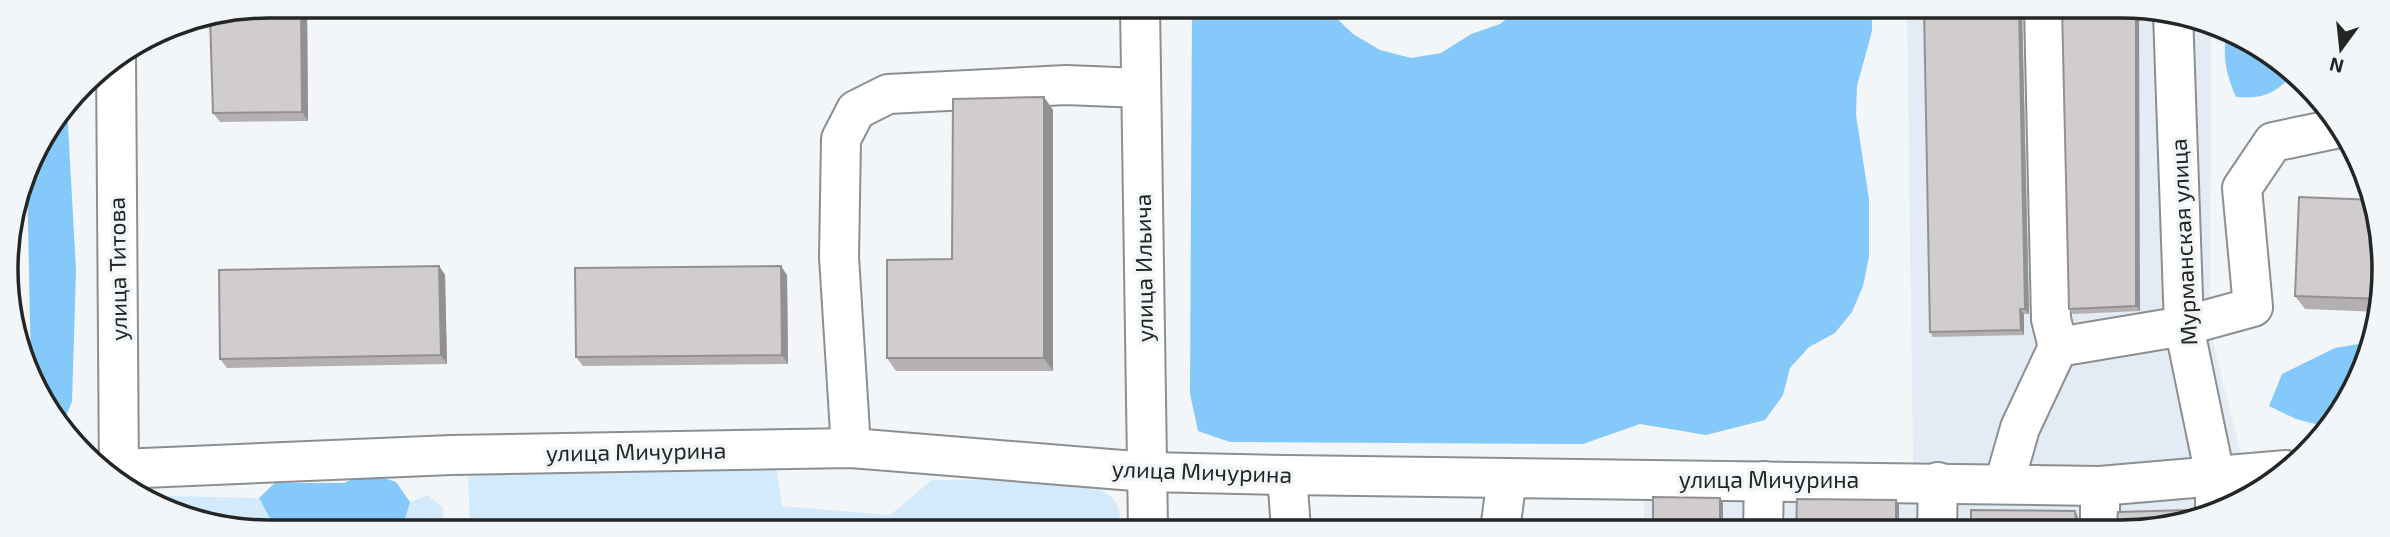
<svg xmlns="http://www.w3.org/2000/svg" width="2390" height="537" font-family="'Exo 2',sans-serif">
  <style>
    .built { fill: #e3ecf4 }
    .green { fill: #d3eafc }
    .forest { fill: #85c8fa }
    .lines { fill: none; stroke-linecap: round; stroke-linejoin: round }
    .minor-casing { stroke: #8c8f91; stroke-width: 42 }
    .minor { stroke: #fff; stroke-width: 38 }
    .wall { fill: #b4b0b2 }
    .shaded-wall { fill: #929091 }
    .building { fill: #d1cdcf; stroke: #929091; stroke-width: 2 }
    .labels { text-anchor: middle; stroke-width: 7; stroke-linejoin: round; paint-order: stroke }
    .street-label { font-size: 23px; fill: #242525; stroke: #f3f6f8 }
    .rim { fill: none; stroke: #242525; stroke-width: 3.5 }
  </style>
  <rect width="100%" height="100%" fill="#f3f6f8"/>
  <!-- built -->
  <path class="built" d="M 1907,7 L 2156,8 L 2211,26 L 2210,330 L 2241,454 L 2244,500 L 2238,505 L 2155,530 L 1644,530 L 1644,464 L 1913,463 Z"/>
  <!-- green -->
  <g class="green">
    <path d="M 776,466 L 782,506 L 890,515 L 932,480 C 968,480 1084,476 1109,495 C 1121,505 1120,516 1120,529 L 470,529 L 468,472 Z"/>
    <path d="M 135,495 L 259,498 C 279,534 281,523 317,529 L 234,529 Z"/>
    <path d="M 428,495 L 443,508 L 444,529 L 392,529 L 399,526 L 410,502 Z"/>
  </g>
  <!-- forest -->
  <g class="forest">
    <path d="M 1192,6 L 1329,7 L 1330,12 L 1353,34 L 1380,50 L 1411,58 L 1441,53 L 1471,34 L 1500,24 L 1521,7 L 1872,7 L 1872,31 L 1857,86 L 1856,115 L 1869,199 L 1869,257 L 1863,286 L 1852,312 L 1835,333 L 1809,347 L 1790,368 L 1783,395 L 1765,420 L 1706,435 L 1640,424 L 1583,444 L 1230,442 L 1198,431 L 1190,394 Z"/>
    <path d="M 2227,32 L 2253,41 L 2293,76 C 2272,94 2264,99 2236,97 C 2226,74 2222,56 2227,32 Z"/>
    <path d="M 67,107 L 76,270 L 72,402 L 60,429 L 31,371 L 27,173 L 33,152 Z"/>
    <path d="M 2371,342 L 2357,385 L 2327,427 L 2296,419 L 2269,406 L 2282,374 L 2335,348 Z"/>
    <path d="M 381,477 L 396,482 L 410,502 L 405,519 L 392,529 L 288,527 L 271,520 L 259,498 L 275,483 L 344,483 L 355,478 Z"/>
  </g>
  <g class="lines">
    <defs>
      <g id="minor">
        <path d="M 1140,6 L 1148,529"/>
        <path d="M 2044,7 L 2051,319 L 2058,347"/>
        <path d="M 2173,13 L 2184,326 L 2215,476 L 2215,511"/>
        <path d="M 116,58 L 119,481"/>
        <path d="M 851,448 L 839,257 L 841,139 L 856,110 L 888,94 L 1066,85 L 1141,88"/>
        <path d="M 120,469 L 451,455 L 851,448 L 1147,472 L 1287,475 L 2100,486 L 2286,470"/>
        <path d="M 1287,475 L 1291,529"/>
        <path d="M 2004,484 L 2020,428 L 2058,347 L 2184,326 L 2253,307 L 2242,188 L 2273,142 L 2340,128"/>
        <path d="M 1500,530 L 1507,478"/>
        <path d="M 1763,530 L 1764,481"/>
        <path d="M 1937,530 L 1938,482"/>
        <path d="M 2100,530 L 2100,486"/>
      </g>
    </defs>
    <!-- minor casing -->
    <use href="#minor" class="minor-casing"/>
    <!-- minor -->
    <use href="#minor" class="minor"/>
  </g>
  <!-- wall -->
  <g class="wall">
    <path d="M 269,5 L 307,5 L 308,121 L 220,122 L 213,113 Z"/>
    <path d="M 2022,7 L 2029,314 L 2024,314 L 2024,335 L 1933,337 L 1930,332 Z"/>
    <path d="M 2062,7 L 2140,311 L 2073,314 L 2069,309 Z"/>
    <path d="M 1044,97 L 1053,110 L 1053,371 L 896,371 L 887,358 L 952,259 Z"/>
    <path d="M 2376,201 L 2382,303 L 2380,312 L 2305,309 L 2295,296 Z"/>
    <path d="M 439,266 L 445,275 L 447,364 L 227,368 L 220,359 Z"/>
    <path d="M 787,275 L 788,364 L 583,366 L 576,357 Z"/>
  </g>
  <!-- shaded-wall -->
  <g class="shaded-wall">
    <path d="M 301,5 L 307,5 L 308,121 L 302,112 Z"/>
    <path d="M 2019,7 L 2022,7 L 2029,314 L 2025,309 Z"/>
    <path d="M 2136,8 L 2139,8 L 2140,311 L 2136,306 Z"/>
    <path d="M 1044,97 L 1053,110 L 1053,371 L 1044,358 Z"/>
    <path d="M 439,266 L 445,275 L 447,364 L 441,355 Z"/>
    <path d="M 781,266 L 787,275 L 788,364 L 782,355 Z"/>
    <path d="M 2020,309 L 2024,314 L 2024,335 L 2021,330 Z"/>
    <path d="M 1720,498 L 1723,503 L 1723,530 L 1720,530 Z"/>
    <path d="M 1896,500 L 1899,505 L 1899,530 L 1896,530 Z"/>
    <path d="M 2188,510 L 2192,515 L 2192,519 L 2188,520 Z"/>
    <path d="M 2075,511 L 2078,517 L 2080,530 L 2077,530 Z"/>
  </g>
  <!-- building -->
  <g class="building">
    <path d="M 269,5 L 301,5 L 302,112 L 213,113 L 210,17 Z"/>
    <path d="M 1924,7 L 2019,7 L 2025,309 L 2020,309 L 2021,330 L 1930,332 Z"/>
    <path d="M 2062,7 L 2136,8 L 2136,306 L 2069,309 Z"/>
    <path d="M 1044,97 L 1044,358 L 887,358 L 887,260 L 952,259 L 953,99 Z"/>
    <path d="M 2299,197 L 2375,200 L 2382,299 L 2295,296 Z"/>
    <path d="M 439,266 L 441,355 L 220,359 L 219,270 Z"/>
    <path d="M 781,266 L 782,355 L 576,357 L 575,268 Z"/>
    <path d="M 1653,497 L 1720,498 L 1720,530 L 1653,530 Z"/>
    <path d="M 1797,499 L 1896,500 L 1896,530 L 1796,530 Z"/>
    <path d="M 1971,510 L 2075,511 L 2077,530 L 1971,530 Z"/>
    <path d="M 2188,510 L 2188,520 L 2155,530 L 2116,530 L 2118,512 Z"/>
  </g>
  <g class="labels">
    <!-- street labels -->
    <g class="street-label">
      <text transform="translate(2184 242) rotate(-93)" y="8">Мурманская улица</text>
      <text transform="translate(1144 268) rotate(-91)" y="8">улица Ильича</text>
      <text transform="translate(118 269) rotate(-91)" y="8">улица Титова</text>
      <text transform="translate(636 452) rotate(-1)" y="8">улица Мичурина</text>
      <text transform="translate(1202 472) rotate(2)" y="8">улица Мичурина</text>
      <text x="1769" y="488">улица Мичурина</text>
    </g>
  </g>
  <!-- crop -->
  <path d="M0 0H2390V537H0ZM269 18H2121A251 251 0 0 1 2372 269V269A251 251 0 0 1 2121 520H269A251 251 0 0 1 18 269V269A251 251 0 0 1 269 18Z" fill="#f3f6f8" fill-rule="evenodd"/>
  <path class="rim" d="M269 18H2121A251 251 0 0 1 2372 269V269A251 251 0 0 1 2121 520H269A251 251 0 0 1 18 269V269A251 251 0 0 1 269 18Z"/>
  <!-- north arrow -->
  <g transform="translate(2341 49) rotate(195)" stroke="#f3f6f8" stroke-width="5" paint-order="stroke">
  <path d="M0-5L12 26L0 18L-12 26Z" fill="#242525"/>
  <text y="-10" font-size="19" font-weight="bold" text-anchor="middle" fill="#242525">N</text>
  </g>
</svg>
